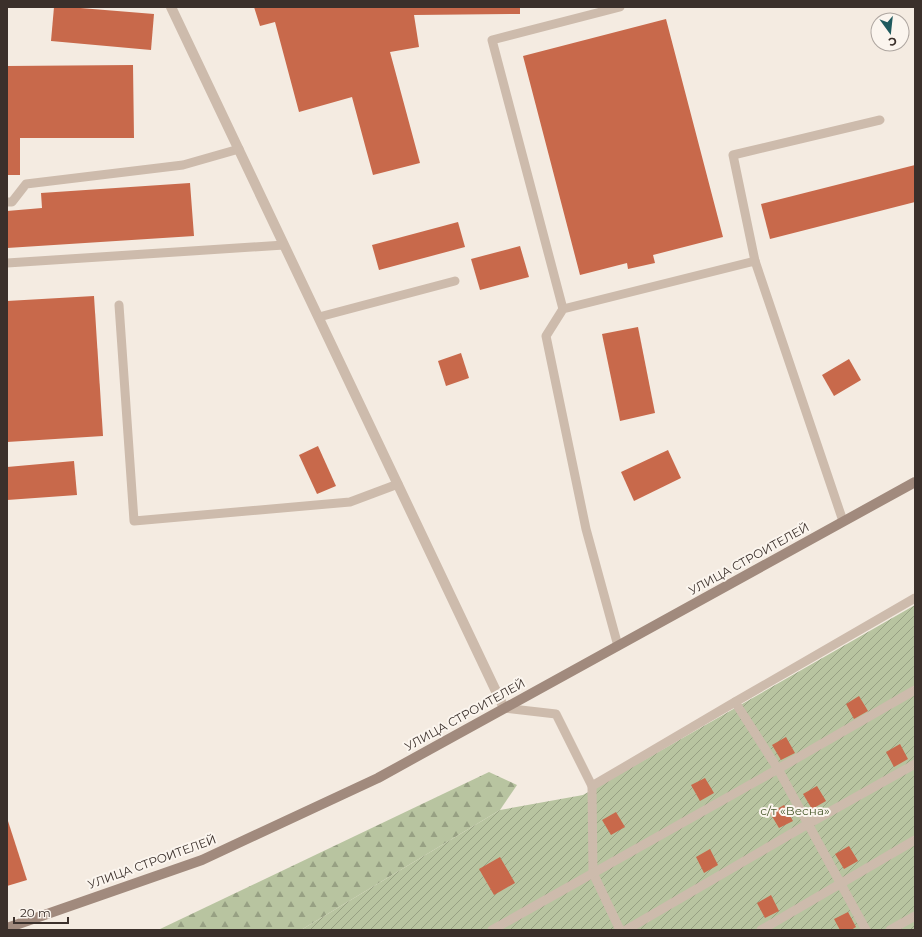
<svg xmlns="http://www.w3.org/2000/svg" width="922" height="937" font-family="Montserrat,sans-serif">
  <style>
    .forest { fill: url(#forest-firs) }
    .garden { fill: url(#garden-furrows) }
    .building { fill: #c8694b }
    .lines { fill: none; stroke-linecap: round; stroke-linejoin: round }
    .lane { stroke: #cdbbac; stroke-width: 9 }
    .street { stroke: #cdbbac; stroke-width: 10 }
    .secondary { stroke: #a18a7d; stroke-width: 10 }
    .labels { text-anchor: middle; stroke-width: 4; stroke-linejoin: round; paint-order: stroke }
    .street-label { font-size: 12px; fill: #3b302b; stroke: #fbf5ee }
    .park-label { font-size: 12px; fill: #4a5a2e; stroke: #fbf5ee }
  </style>
  <defs>
    <pattern id="forest-firs" width="22" height="20" patternUnits="userSpaceOnUse"><rect width="22" height="20" fill="#b8c4a0"/><path d="M5 1l3.5 6h-7zM16 11l3.5 6h-7z" fill="#97a083"/></pattern>
    <pattern id="garden-furrows" width="10" height="10" patternUnits="userSpaceOnUse"><rect width="10" height="10" fill="#b8c4a0"/><path d="M-1 1l2-2M0 10L10 0M9 11l2-2" fill="none" stroke="#97a083"/></pattern>
  </defs>
  <rect width="100%" height="100%" fill="#f4ebe1"/>
  <!-- forest -->
  <path class="forest" d="M 489,772 L 517,785 L 500,810 L 301,930 L 158,930 Z"/>
  <!-- garden -->
  <path class="garden" d="M 915,605 L 915,930 L 301,930 L 500,810 L 583,795 Z"/>
  <!-- building -->
  <g class="building">
    <path d="M 54,7 L 68,7 L 154,14 L 151,50 L 51,41 Z"/>
    <path d="M 254,7 L 520,7 L 520,14 L 414,15 L 419,47 L 390,52 L 420,163 L 373,175 L 352,97 L 299,112 L 275,22 L 260,26 Z"/>
    <path d="M 666,19 L 723,237 L 653,255 L 655,263 L 628,269 L 627,263 L 580,275 L 523,56 Z"/>
    <path d="M 133,65 L 134,138 L 20,138 L 20,175 L 7,175 L 7,66 Z"/>
    <path d="M 915,165 L 915,202 L 770,239 L 761,204 Z"/>
    <path d="M 190,183 L 194,236 L 7,248 L 7,211 L 42,208 L 41,193 Z"/>
    <path d="M 458,222 L 465,247 L 379,270 L 372,245 Z"/>
    <path d="M 520,246 L 529,277 L 480,290 L 471,259 Z"/>
    <path d="M 94,296 L 103,436 L 7,442 L 7,301 Z"/>
    <path d="M 638,327 L 655,413 L 620,421 L 602,334 Z"/>
    <path d="M 461,353 L 469,378 L 446,386 L 438,361 Z"/>
    <path d="M 849,359 L 861,380 L 834,396 L 822,375 Z"/>
    <path d="M 318,446 L 336,486 L 317,494 L 299,455 Z"/>
    <path d="M 668,450 L 681,478 L 634,501 L 621,472 Z"/>
    <path d="M 74,461 L 77,495 L 7,500 L 7,467 Z"/>
    <path d="M 859,696 L 868,711 L 854,719 L 846,704 Z"/>
    <path d="M 786,737 L 795,753 L 781,760 L 772,745 Z"/>
    <path d="M 900,744 L 908,759 L 894,767 L 886,752 Z"/>
    <path d="M 705,778 L 714,793 L 700,801 L 691,785 Z"/>
    <path d="M 817,786 L 826,801 L 812,809 L 803,794 Z"/>
    <path d="M 784,805 L 793,821 L 779,828 L 770,813 Z"/>
    <path d="M 616,812 L 625,827 L 611,835 L 602,820 Z"/>
    <path d="M 7,818 L 27,880 L 7,886 Z"/>
    <path d="M 849,846 L 858,861 L 844,869 L 835,854 Z"/>
    <path d="M 710,849 L 718,865 L 704,873 L 696,857 Z"/>
    <path d="M 500,857 L 515,883 L 494,895 L 479,869 Z"/>
    <path d="M 771,895 L 779,911 L 765,918 L 757,903 Z"/>
    <path d="M 848,912 L 856,927 L 851,930 L 840,930 L 834,919 Z"/>
  </g>
  <g class="lines">
    <!-- lane -->
    <g class="lane">
      <path d="M 7,202 L 12,202 L 26,184 L 183,165 L 239,149"/>
      <path d="M 755,261 L 733,155 L 880,120"/>
      <path d="M 7,263 L 284,245"/>
      <path d="M 119,305 L 134,521 L 350,502 L 398,484"/>
      <path d="M 563,309 L 492,40 L 620,7"/>
      <path d="M 319,317 L 455,281"/>
      <path d="M 618,646 L 586,529 L 546,336 L 563,309 L 755,261 L 843,521"/>
      <path d="M 735,702 L 778,769 L 866,930"/>
      <path d="M 504,708 L 556,714 L 592,786 L 593,873 L 620,930"/>
      <path d="M 592,786 L 735,702 L 915,598"/>
      <path d="M 492,930 L 778,769 L 915,690"/>
      <path d="M 626,930 L 808,824 L 915,764"/>
      <path d="M 761,930 L 915,840"/>
      <path d="M 890,930 L 915,916"/>
    </g>
    <!-- street -->
    <path class="street" d="M 171,7 L 504,708"/>
    <!-- secondary -->
    <path class="secondary" d="M 7,928 L 202,860 L 378,778 L 915,482"/>
  </g>
  <g class="labels">
    <!-- street labels -->
    <g class="street-label">
      <text transform="translate(749 559) rotate(-29)" y="4">УЛИЦА СТРОИТЕЛЕЙ</text>
      <text transform="translate(465 715) rotate(-29)" y="4">УЛИЦА СТРОИТЕЛЕЙ</text>
      <text transform="translate(152 862) rotate(-20)" y="4">УЛИЦА СТРОИТЕЛЕЙ</text>
    </g>
    <!-- park labels -->
    <g class="park-label">
      <text x="795" y="815">с/т «Весна»</text>
    </g>
  </g>
  <!-- border -->
  <rect width="922" height="937" fill="none" stroke="#3b302b" stroke-width="16"/>
  <!-- north arrow -->
  <g transform="translate(890 32) rotate(165)"><circle r="19" fill="#fbf5ee" stroke="#aea6a0"/>
  <path d="M0-3L7 15L0 10L-7 15Z" fill="#1f5a5e"/>
  <text y="-6" font-size="11" font-weight="bold" text-anchor="middle" fill="#3b302b">С</text>
  </g>
  <!-- scale -->
  <path d="M14 917v6h54v-6" fill="none" stroke="#3b302b" stroke-width="2"/>
  <text x="20" y="917" font-size="12" fill="#3b302b" stroke="#fbf5ee" stroke-width="3" paint-order="stroke">20 m</text>
</svg>
